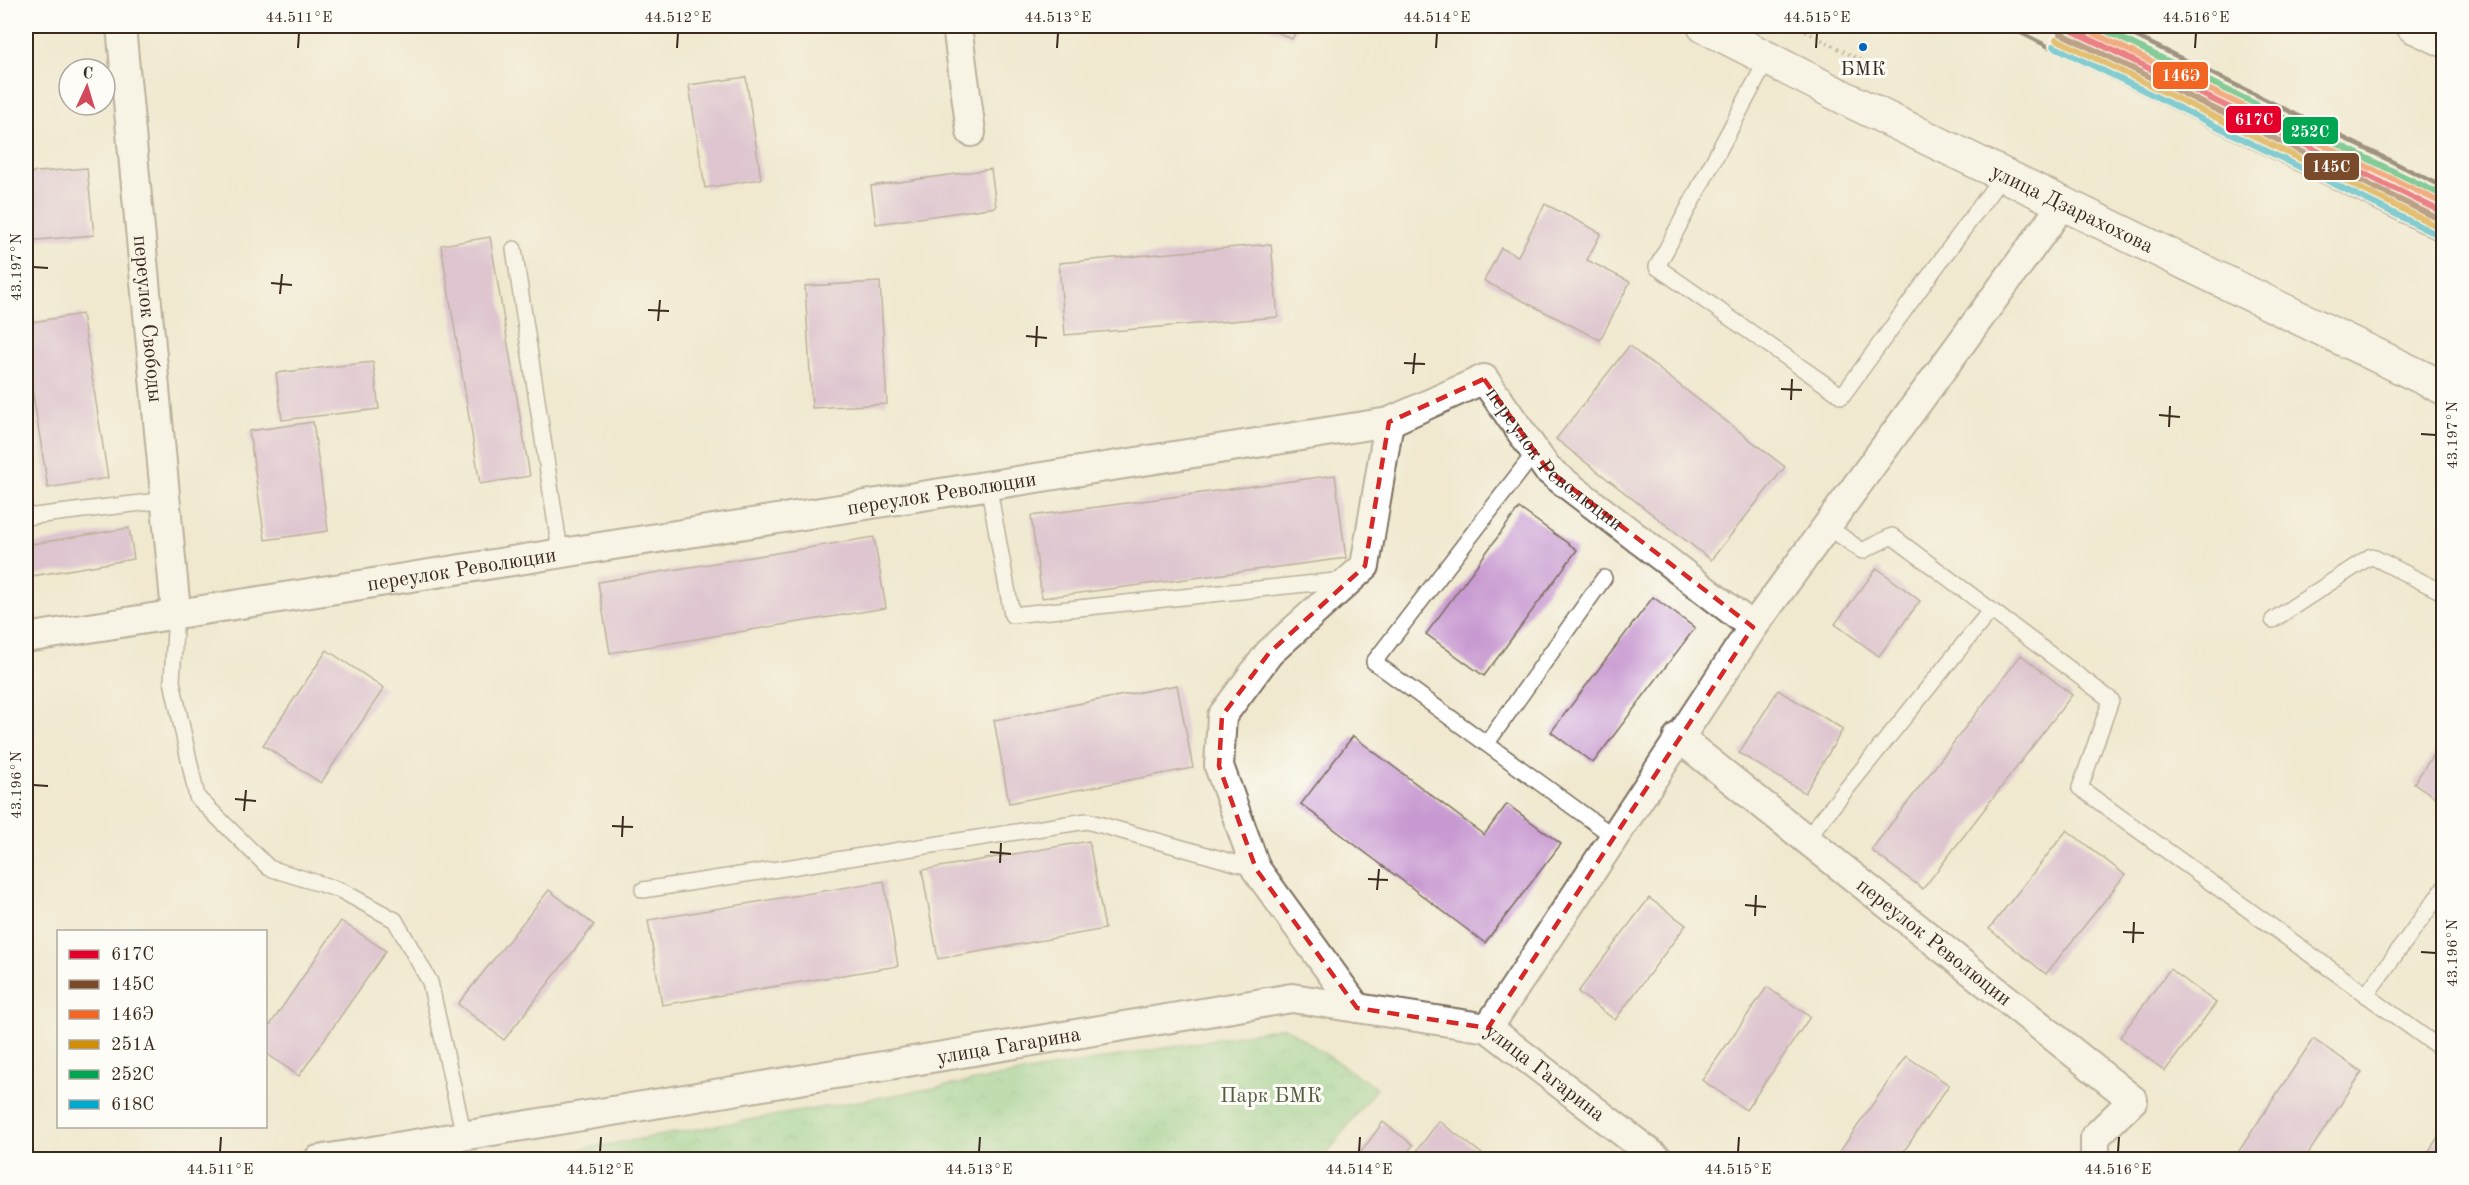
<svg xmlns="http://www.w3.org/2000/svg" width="2469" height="1185" font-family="'Old Standard TT',serif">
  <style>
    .park { fill: url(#park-crowns); stroke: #617c54; stroke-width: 1.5 }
    .building { fill: #c89ad1 }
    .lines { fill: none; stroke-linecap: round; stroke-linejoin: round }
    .lane-casing { stroke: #7a6d5c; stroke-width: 18 }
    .street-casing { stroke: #7a6d5c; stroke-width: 32 }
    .secondary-casing { stroke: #7a6d5c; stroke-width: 36 }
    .path { stroke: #7a6d5c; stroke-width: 4; stroke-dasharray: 1.5 4.5; stroke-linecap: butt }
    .lane { stroke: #fff; stroke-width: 15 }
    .street { stroke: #fff; stroke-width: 28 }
    .secondary { stroke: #fff; stroke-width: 33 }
    .rail { stroke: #3b2a1e; stroke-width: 4.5 }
    .rail-1-casing { stroke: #fdfcf7; stroke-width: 10 }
    .rail-2-casing { stroke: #fdfcf7; stroke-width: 10 }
    .rail-3-casing { stroke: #fdfcf7; stroke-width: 10 }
    .rail-4-casing { stroke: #fdfcf7; stroke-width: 10 }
    .rail-5-casing { stroke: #fdfcf7; stroke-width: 10 }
    .rail-6-casing { stroke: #fdfcf7; stroke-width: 10 }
    .rail-1 { stroke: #e4002b; stroke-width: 6 }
    .rail-2 { stroke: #7a4b2a; stroke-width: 6 }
    .rail-3 { stroke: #f26522; stroke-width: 6 }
    .rail-4 { stroke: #d18d06; stroke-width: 6 }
    .rail-5 { stroke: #00a651; stroke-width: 6 }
    .rail-6 { stroke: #00a9ce; stroke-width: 6 }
    .marked { fill: none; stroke: #d62828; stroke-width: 4.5; stroke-dasharray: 12 8; stroke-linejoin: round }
    .ticks { fill: none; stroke: #3b2a1e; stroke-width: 2 }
    .bus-dot { fill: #0065bd; stroke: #fdfcf7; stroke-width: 2 }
    .labels { text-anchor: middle; stroke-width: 6; stroke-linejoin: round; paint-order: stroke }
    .bus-label { font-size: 20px; fill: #3b2a1e; stroke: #fdfcf7 }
    .street-label { font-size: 21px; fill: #3b2a1e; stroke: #fdfcf7 }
    .park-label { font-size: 21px; fill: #525c3e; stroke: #fdfcf7 }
    .line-badge { stroke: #fdfcf7; stroke-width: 2 }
    .badge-label { font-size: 16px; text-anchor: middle; font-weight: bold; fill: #fff }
    .neatline { fill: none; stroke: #3b2a1e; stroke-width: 2 }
    .ticks-label { font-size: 15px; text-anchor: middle; fill: #3b2a1e }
  </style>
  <defs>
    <pattern id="park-crowns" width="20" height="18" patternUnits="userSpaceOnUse" patternTransform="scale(1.5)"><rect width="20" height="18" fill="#87cf8a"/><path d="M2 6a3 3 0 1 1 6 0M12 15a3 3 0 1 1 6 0" fill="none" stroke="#70a870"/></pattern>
  </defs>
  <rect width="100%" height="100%" fill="#fdfcf7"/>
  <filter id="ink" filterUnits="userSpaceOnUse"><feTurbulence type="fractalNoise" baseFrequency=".0167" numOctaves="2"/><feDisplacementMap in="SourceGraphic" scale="12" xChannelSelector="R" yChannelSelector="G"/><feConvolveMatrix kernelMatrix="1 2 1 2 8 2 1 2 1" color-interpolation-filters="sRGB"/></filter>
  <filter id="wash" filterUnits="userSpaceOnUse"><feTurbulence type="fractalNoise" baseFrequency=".008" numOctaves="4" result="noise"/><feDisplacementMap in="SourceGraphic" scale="24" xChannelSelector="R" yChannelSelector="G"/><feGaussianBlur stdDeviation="1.35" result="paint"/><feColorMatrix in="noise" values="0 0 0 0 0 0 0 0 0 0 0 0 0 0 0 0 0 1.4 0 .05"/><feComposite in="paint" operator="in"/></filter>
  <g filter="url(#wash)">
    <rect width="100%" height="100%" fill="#f0e9d0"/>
    <!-- park -->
    <path class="park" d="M 1285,1027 L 1376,1088 L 1323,1159 L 525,1159 Z"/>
    <g id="blocks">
      <!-- building -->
      <g class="building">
        <path d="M 1264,26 L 1299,26 L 1292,39 Z"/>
        <path d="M 746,77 L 761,179 L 705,188 L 689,85 Z"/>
        <path d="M 87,168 L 94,235 L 26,241 L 26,173 Z"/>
        <path d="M 991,169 L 996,207 L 876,224 L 871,186 Z"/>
        <path d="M 1545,204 L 1601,233 L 1587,260 L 1630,282 L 1600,340 L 1484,281 L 1501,248 L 1518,256 Z"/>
        <path d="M 490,237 L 530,476 L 480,484 L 441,245 Z"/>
        <path d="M 1271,244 L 1278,317 L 1065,335 L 1059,263 Z"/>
        <path d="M 880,282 L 887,404 L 812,408 L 805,286 Z"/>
        <path d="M 82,314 L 108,478 L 48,488 L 26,351 L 26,323 Z"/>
        <path d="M 1629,346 L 1785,467 L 1711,560 L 1556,439 Z"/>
        <path d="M 373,362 L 379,409 L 282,420 L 276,373 Z"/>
        <path d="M 313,422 L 328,531 L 265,540 L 249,431 Z"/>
        <path d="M 1335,475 L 1346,558 L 1042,598 L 1031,516 Z"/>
        <path d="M 1519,508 L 1577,550 L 1484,676 L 1426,634 Z"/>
        <path d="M 129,528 L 134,559 L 26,577 L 26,545 Z"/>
        <path d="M 874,537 L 886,608 L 610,653 L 598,582 Z"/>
        <path d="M 1877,568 L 1920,601 L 1879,656 L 1835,624 Z"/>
        <path d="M 1653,597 L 1695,628 L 1593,763 L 1551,732 Z"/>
        <path d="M 327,650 L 384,688 L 321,783 L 263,745 Z"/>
        <path d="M 2021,655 L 2072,695 L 1923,889 L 1871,850 Z"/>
        <path d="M 1177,685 L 1193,768 L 1009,803 L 994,720 Z"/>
        <path d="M 1778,690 L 1843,729 L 1805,793 L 1739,753 Z"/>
        <path d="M 1353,736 L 1484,835 L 1507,804 L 1561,844 L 1485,943 L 1301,804 Z"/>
        <path d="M 2444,739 L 2444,803 L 2414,783 Z"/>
        <path d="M 2067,830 L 2125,875 L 2046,974 L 1989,929 Z"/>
        <path d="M 1089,841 L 1105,929 L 938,959 L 922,870 Z"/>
        <path d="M 884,881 L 898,966 L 662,1005 L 648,920 Z"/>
        <path d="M 549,890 L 594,925 L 504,1040 L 458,1004 Z"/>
        <path d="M 1649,898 L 1686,925 L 1615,1020 L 1578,992 Z"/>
        <path d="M 341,921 L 386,951 L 299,1076 L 266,1053 L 266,1031 Z"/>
        <path d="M 2170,969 L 2216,1003 L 2165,1071 L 2120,1037 Z"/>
        <path d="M 1767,987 L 1810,1017 L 1746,1110 L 1702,1080 Z"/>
        <path d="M 2313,1039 L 2362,1072 L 2304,1160 L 2233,1160 Z"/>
        <path d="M 1906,1056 L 1949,1085 L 1898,1160 L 1834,1160 Z"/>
        <path d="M 1439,1121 L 1490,1160 L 1410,1160 Z"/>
        <path d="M 1383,1122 L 1413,1145 L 1402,1160 L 1355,1160 Z"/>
        <path d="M 2442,1131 L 2444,1160 L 2423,1160 Z"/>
      </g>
    </g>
  </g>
  <g filter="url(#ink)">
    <use href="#blocks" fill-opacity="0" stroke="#7a6d5c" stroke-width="1.5"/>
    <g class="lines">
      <defs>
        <g id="lane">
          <path d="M 1768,58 L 1657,267 L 1842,396 L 2003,175"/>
          <path d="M 514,249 L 560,551"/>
          <path d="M 1536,451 L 1374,662 L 1613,836"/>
          <path d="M 988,484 L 1012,615 L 1344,580"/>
          <path d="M 26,512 L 26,517 L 166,500"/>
          <path d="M 1827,526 L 1862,551 L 1892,536 L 2111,700 L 2080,788 L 2444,1051"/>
          <path d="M 176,612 L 172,681 L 197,797 L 269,868 L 340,890 L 395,920 L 430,982 L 464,1136"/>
          <path d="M 2273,620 L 2371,556 L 2444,593"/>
          <path d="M 1487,743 L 1604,578"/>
          <path d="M 1806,839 L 1991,610"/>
          <path d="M 643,890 L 1087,821 L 1256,869"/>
          <path d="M 2366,995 L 2444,888"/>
        </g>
        <g id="street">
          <path id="s1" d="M 121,26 L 176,612"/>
          <path d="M 957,26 L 971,132"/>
          <path id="s2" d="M 26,638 L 1389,422 L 1484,379 L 1547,469 L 1753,627"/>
          <path id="s3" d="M 1678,737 L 2133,1100 L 2095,1137 L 2095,1160"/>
          <path d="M 1357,1008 L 1256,869 L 1219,766 L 1222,716 L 1269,653 L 1365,566 L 1389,422"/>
          <path d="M 1488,1028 L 1753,627 L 2063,204"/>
          <path id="s4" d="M 318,1160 L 1292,998 L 1488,1028 L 1659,1160"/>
        </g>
        <g id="secondary">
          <path id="s5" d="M 1704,26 L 1857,104 L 2444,388"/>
          <path d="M 2413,26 L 2444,40"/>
        </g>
      </defs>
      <!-- lane casing -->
      <use href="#lane" class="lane-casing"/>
      <!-- street casing -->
      <use href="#street" class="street-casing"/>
      <!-- secondary casing -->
      <use href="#secondary" class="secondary-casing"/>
      <!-- path -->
      <path class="path" d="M 1795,26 L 1876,68 L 1871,77"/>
      <!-- lane -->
      <use href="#lane" class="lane"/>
      <!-- street -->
      <use href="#street" class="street"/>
      <!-- secondary -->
      <use href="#secondary" class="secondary"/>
      <!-- rail -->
      <g class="rail">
        <path d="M 2007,26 L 2444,242"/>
        <path d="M 2115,26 L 2444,187"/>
      </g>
      <defs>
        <path id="rail-1" d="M 2063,26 L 2444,213"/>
        <path id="rail-2" d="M 2060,33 L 2441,220"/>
        <path id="rail-3" d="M 2079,26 L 2444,204"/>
        <path id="rail-4" d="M 2056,39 L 2437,226"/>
        <path id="rail-5" d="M 2096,26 L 2444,196"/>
        <path id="rail-6" d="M 2053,46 L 2434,233"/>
      </defs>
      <!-- rail-1 casing -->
      <use href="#rail-1" class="rail-1-casing"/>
      <!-- rail-2 casing -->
      <use href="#rail-2" class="rail-2-casing"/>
      <!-- rail-3 casing -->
      <use href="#rail-3" class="rail-3-casing"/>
      <!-- rail-4 casing -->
      <use href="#rail-4" class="rail-4-casing"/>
      <!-- rail-5 casing -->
      <use href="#rail-5" class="rail-5-casing"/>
      <!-- rail-6 casing -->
      <use href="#rail-6" class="rail-6-casing"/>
      <!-- rail-1 -->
      <use href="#rail-1" class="rail-1"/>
      <!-- rail-2 -->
      <use href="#rail-2" class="rail-2"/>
      <!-- rail-3 -->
      <use href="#rail-3" class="rail-3"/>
      <!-- rail-4 -->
      <use href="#rail-4" class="rail-4"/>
      <!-- rail-5 -->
      <use href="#rail-5" class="rail-5"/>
      <!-- rail-6 -->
      <use href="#rail-6" class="rail-6"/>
    </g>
  </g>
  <!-- marked area -->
  <path d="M0 0H2469V1185H0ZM 1484,379 L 1547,469 L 1753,627 L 1488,1028 L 1357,1008 L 1256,869 L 1219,766 L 1222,716 L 1269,653 L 1365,566 L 1389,422 Z" fill="#f0e9d0" fill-opacity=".55" fill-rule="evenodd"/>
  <path class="marked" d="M 1484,379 L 1547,469 L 1753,627 L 1488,1028 L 1357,1008 L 1256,869 L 1219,766 L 1222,716 L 1269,653 L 1365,566 L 1389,422 Z"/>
  <!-- ticks -->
  <path class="ticks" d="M 298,48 L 299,33M 677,48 L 678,33M 1057,48 L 1058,33M 1436,48 L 1437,33M 1816,48 L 1817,33M 2195,48 L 2196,33M 33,267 L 48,268M 271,283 L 292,285M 280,294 L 282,274M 648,310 L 669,311M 658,321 L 660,300M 1026,336 L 1047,338M 1036,347 L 1037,326M 1404,363 L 1425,364M 1413,374 L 1415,353M 1781,389 L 1802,390M 1791,400 L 1792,379M 2159,415 L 2180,417M 2169,427 L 2170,406M 2421,434 L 2436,435M 33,785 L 48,786M 235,799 L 256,801M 244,811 L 246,790M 612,826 L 633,827M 622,837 L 623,816M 990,852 L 1011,854M 1000,863 L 1001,843M 1368,879 L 1388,880M 1377,890 L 1379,869M 1745,905 L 1766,907M 1755,916 L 1756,895M 2123,932 L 2144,933M 2133,943 L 2134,922M 2421,952 L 2436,953M 220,1152 L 221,1137M 600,1152 L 601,1137M 979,1152 L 980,1137M 1359,1152 L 1360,1137M 1738,1152 L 1739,1137M 2118,1152 L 2119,1137"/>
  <!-- markers -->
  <circle class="bus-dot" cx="1863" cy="47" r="5"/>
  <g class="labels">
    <!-- bus labels -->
    <g class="bus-label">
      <text x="1863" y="75">БМК</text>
    </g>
    <!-- street labels -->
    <g class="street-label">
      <text dy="7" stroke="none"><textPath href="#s5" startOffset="411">улица Дзарахохова</textPath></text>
      <text dy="7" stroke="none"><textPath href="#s1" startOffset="294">переулок Свободы</textPath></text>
      <text dy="7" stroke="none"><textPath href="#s2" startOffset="1592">переулок Революции</textPath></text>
      <text dy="7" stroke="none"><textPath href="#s2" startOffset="927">переулок Революции</textPath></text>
      <text dy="7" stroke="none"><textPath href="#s2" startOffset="441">переулок Революции</textPath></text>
      <text dy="7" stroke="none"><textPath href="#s3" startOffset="328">переулок Революции</textPath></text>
      <text dy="7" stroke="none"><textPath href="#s4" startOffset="700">улица Гагарина</textPath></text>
      <text dy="7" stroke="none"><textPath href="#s4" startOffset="1258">улица Гагарина</textPath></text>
    </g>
    <!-- park labels -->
    <g class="park-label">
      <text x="1271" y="1102">Парк БМК</text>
    </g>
  </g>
  <g class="line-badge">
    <rect x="2152" y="61" width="57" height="29" rx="6" fill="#f26522"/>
    <rect x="2225" y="105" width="57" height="29" rx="6" fill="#e4002b"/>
    <rect x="2282" y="116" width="57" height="29" rx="6" fill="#00a651"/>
    <rect x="2303" y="152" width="57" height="29" rx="6" fill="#7a4b2a"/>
  </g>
  <g class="badge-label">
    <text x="2181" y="81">146Э</text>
    <text x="2254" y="125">617C</text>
    <text x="2310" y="137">252С</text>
    <text x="2331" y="172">145С</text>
  </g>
  <!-- margin -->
  <rect width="2469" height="1185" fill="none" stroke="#fdfcf7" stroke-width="66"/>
  <!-- legend -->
  <rect x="57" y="930" width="210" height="198" fill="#fdfcf7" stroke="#afa8a0" stroke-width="1.5"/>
  <rect x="69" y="950" width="30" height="9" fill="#e4002b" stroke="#afa8a0" stroke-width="1.5"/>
  <text x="111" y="960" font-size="18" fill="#3b2a1e">617C</text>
  <rect x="69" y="980" width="30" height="9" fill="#7a4b2a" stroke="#afa8a0" stroke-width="1.5"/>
  <text x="111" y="990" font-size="18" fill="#3b2a1e">145С</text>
  <rect x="69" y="1010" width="30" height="9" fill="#f26522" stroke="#afa8a0" stroke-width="1.5"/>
  <text x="111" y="1020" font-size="18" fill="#3b2a1e">146Э</text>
  <rect x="69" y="1040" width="30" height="9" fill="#d18d06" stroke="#afa8a0" stroke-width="1.5"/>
  <text x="111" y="1050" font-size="18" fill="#3b2a1e">251А</text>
  <rect x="69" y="1070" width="30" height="9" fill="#00a651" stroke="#afa8a0" stroke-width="1.5"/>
  <text x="111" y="1080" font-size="18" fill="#3b2a1e">252С</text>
  <rect x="69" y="1100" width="30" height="9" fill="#00a9ce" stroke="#afa8a0" stroke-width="1.5"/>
  <text x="111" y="1110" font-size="18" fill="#3b2a1e">618С</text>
  <!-- north arrow -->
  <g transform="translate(87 87) rotate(4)"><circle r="28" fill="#fdfcf7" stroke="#afa8a0" stroke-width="1.5"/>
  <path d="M0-4.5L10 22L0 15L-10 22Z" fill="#d1495b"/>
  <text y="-9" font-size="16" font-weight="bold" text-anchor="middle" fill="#3b2a1e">С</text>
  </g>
  <rect x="33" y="33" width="2403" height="1119" class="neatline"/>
  <g class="ticks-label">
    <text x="299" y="22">44.511°E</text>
    <text x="678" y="22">44.512°E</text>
    <text x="1058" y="22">44.513°E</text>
    <text x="1437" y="22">44.514°E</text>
    <text x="1817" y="22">44.515°E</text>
    <text x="2196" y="22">44.516°E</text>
    <text transform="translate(16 267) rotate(-90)" y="5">43.197°N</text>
    <text transform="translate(2452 435) rotate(-90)" y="5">43.197°N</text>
    <text transform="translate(16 785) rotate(-90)" y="5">43.196°N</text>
    <text transform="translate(2452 953) rotate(-90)" y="5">43.196°N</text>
    <text x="220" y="1174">44.511°E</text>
    <text x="600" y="1174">44.512°E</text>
    <text x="979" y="1174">44.513°E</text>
    <text x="1359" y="1174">44.514°E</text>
    <text x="1738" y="1174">44.515°E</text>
    <text x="2118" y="1174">44.516°E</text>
  </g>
</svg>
